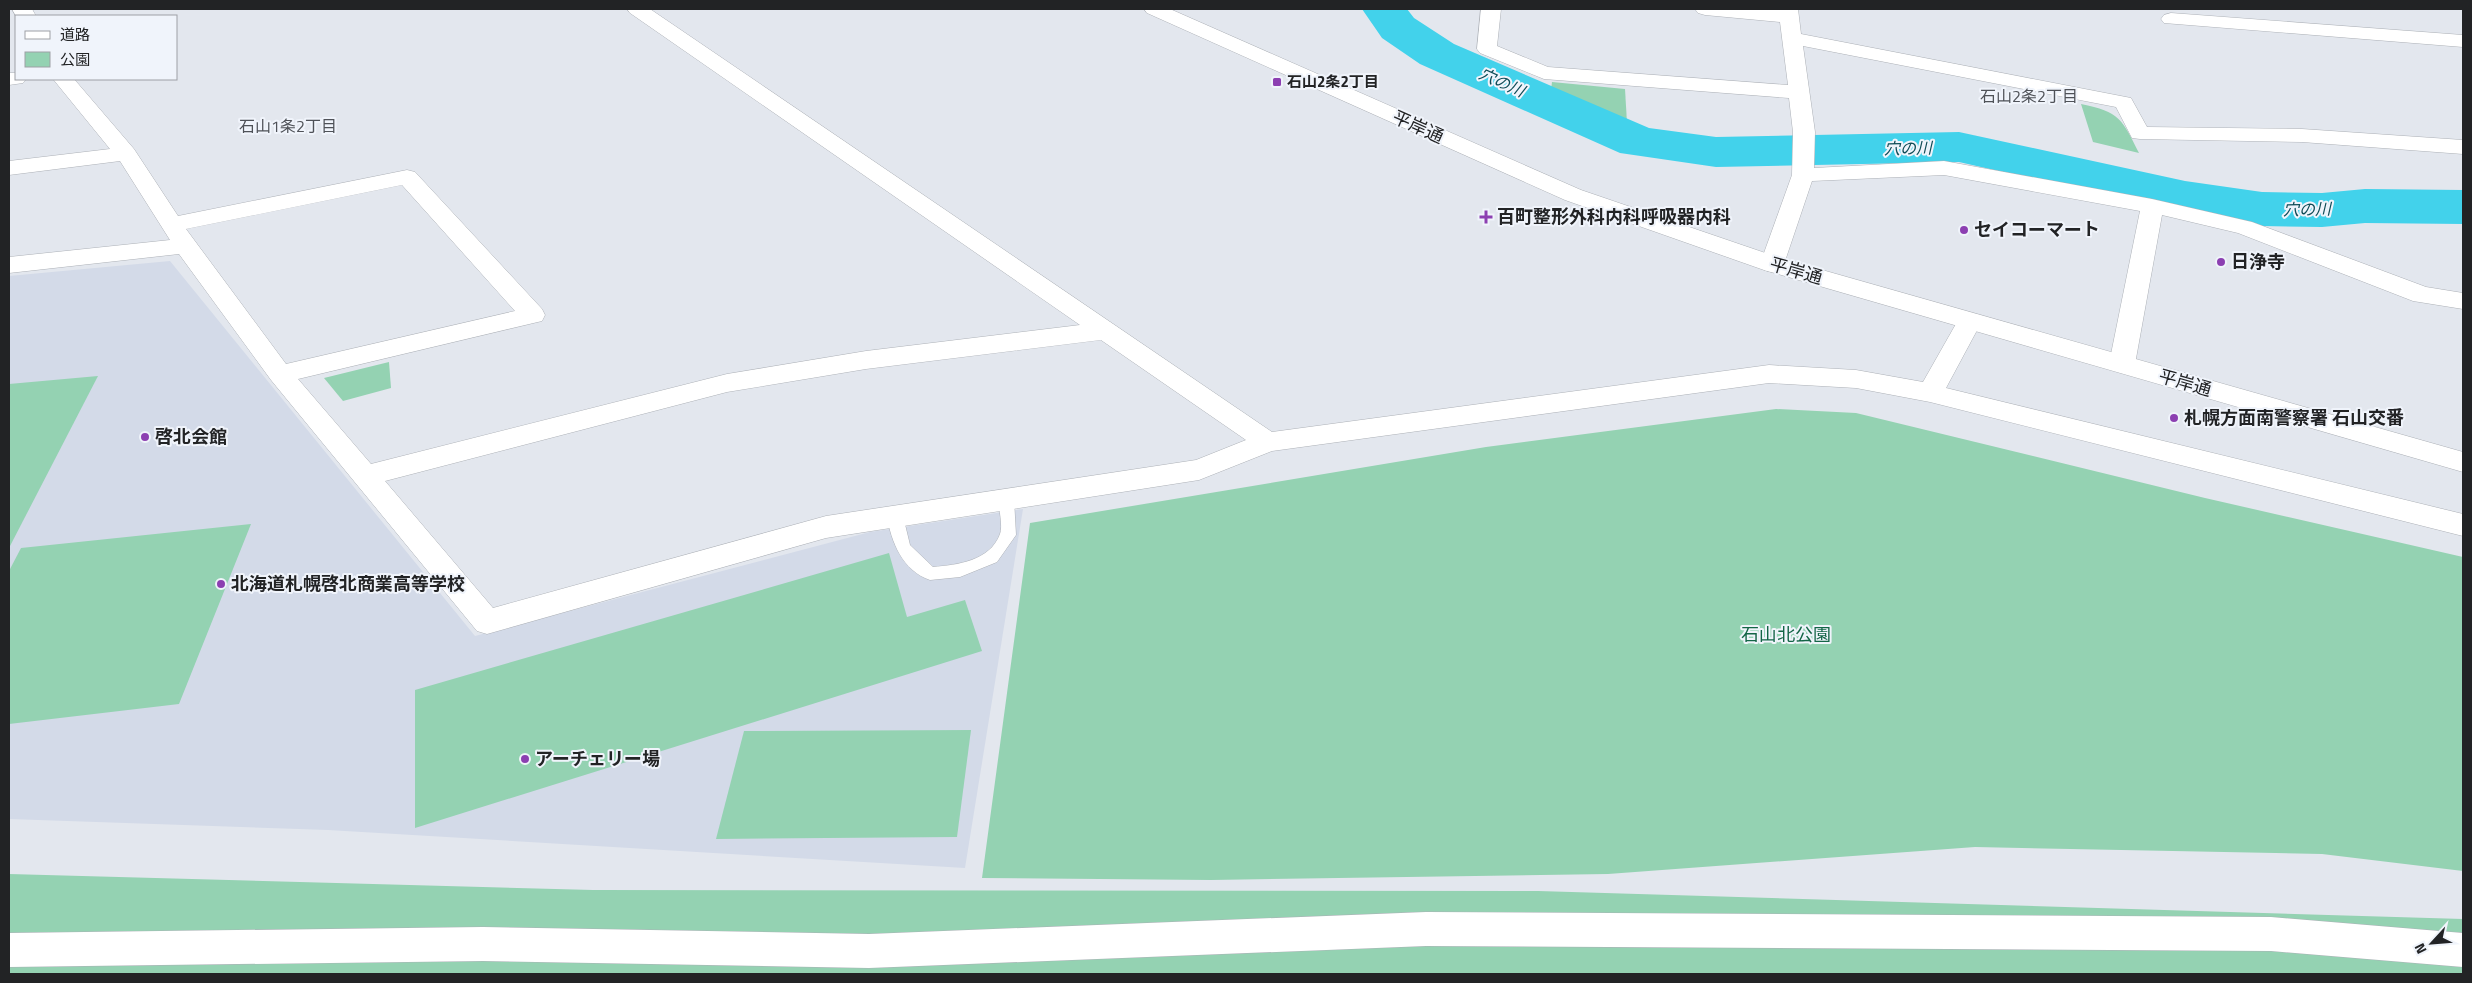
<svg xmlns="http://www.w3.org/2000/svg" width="2472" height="983" font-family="'Titillium Web','Noto Sans JP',sans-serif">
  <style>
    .built { fill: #d3dae8 }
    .green { fill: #94d2b2 }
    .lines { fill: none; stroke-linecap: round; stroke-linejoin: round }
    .river { fill: #42d2eb; fill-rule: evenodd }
    .lane-casing { stroke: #adb1b7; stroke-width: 1 }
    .street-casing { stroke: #adb1b7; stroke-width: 1 }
    .secondary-casing { stroke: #adb1b7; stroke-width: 1 }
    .lane { fill: #fff; fill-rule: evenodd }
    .street { fill: #fff; fill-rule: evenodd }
    .secondary { fill: #fff; fill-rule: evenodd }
    .poi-dot { fill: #8c3fb1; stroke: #f0f4fb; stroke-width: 2 }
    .labels { text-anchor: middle; stroke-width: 4; stroke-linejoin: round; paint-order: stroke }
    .far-poi-label { font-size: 15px; font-weight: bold; fill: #222325; stroke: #f0f4fb; text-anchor: start }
    .far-water-label { font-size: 16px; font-style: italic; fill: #0f4c57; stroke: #f0f4fb }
    .far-neighbourhood-label { font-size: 16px; fill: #4f5258; stroke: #f0f4fb }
    .street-label { font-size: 18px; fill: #222325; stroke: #f0f4fb }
    .poi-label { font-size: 18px; font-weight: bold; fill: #222325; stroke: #f0f4fb; text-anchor: start }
    .park-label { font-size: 18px; fill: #136546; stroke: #f0f4fb }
  </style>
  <rect width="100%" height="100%" fill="#e3e7ee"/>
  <!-- built -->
  <path class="built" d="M 170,261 L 475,636 L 870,532 L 1023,509 L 965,868 L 328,830 L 9,819 L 9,276 Z"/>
  <!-- green -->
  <g class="green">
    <path d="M 1552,82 L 1625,89 L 1627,123 L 1551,90 Z"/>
    <path d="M 2081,104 C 2120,112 2122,119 2139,153 L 2093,142 Z"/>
    <path d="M 389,362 L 391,388 L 343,401 L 324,378 Z"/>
    <path d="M 98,376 L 9,548 L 9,384 Z"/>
    <path d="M 1776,409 L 1856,413 L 2205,498 L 2463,557 L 2463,871 L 2322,854 L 1975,847 L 1608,874 L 1211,880 L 982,878 L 1030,523 L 1486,447 Z"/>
    <path d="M 251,524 L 179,704 L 9,724 L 9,571 L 21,548 Z"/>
    <path d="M 889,553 L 907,617 L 965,600 L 982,651 L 415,828 L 415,690 Z"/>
    <path d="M 971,730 L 957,837 L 716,839 L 744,731 Z"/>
    <path d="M 9,874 L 593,890 L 1538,891 L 2463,919 L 2463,974 L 9,974 Z"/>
  </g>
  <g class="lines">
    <!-- river -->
    <path class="river" d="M 1362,9 L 1407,9 L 1414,18 L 1454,44 L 1649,128 L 1716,137 L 1959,132 L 2185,181 L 2262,192 L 2322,193 L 2365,189 L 2463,190 L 2463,224 L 2365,223 L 2322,227 L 2262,226 L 2185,213 L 1959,162 L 1716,167 L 1620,153 L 1420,64 L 1382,38 Z"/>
    <defs>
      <path id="lane" d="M 1006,493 L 1011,495 L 1014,499 L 1016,535 L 997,562 L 960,577 L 930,580 C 903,571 891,542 887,516 L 890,512 L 895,510 L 900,512 L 903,516 L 910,545 L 933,567 C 957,565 990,561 1000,534 C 1003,526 999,509 998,499 L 1001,495 Z"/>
      <g id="street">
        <path d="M 12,9 L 32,9 L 36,16 L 16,16 Z"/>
        <path d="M 627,9 L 650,9 L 1272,432 L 1769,365 L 1856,370 L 1923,382 L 1961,315 L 1970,313 L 1979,315 L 1982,321 L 1946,388 L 2463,514 L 2463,536 L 1930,402 L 1856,388 L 1769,383 L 1272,451 L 1199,480 L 826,538 L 487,634 L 477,631 L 271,380 L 179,254 L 9,273 L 9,257 L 170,240 L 120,161 L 9,175 L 9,161 L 110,149 L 53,79 L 74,79 L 134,149 L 178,216 L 407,170 L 415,172 L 542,309 L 545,315 L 542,321 L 298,379 L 371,464 L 727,374 L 866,351 L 1080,325 L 630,13 ZM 402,185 L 515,311 L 286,364 L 186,229 ZM 1101,340 L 1246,440 L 1196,460 L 826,516 L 493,608 L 385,481 L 727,392 L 866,369 Z"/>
        <path d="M 1481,9 L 1501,9 L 1497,46 L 1548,67 L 1788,85 L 1780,22 L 1705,15 L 1698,13 L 1695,9 L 1798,9 L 1801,34 L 2131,98 L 2147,127 L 2302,129 L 2463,140 L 2463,154 L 2302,142 L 2140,139 L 2132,138 L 2116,107 L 1803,46 L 1815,132 L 1814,168 L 1944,161 L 2152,199 L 2252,222 L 2426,287 L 2463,293 L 2463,309 L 2413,301 L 2238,233 L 2162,215 L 2135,364 L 2131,370 L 2122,373 L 2113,370 L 2109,364 L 2140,211 L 1944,175 L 1812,181 L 1784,264 L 1780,270 L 1772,272 L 1764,270 L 1760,264 L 1792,175 L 1793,132 L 1789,98 L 1544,79 L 1480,53 L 1477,49 Z"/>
        <path d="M 2171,13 L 2463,35 L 2463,47 L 2164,23 L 2161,19 L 2164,15 Z"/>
        <path d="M 9,73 L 16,73 L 16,79 L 26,79 L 23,83 L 9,85 Z"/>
        <path d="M 1426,912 L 2271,917 L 2463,933 L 2463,967 L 2271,951 L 1426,946 L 869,968 L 483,961 L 9,967 L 9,933 L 483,927 L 869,934 Z"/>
      </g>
      <path id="secondary" d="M 1144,9 L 1170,9 L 1581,190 L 1780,258 L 2463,452 L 2463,472 L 1764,270 L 1565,200 L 1147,13 Z"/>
    </defs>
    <!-- lane casing -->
    <use href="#lane" class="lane-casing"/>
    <!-- street casing -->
    <use href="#street" class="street-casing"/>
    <!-- secondary casing -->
    <use href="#secondary" class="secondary-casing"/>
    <!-- lane -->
    <use href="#lane" class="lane"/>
    <!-- street -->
    <use href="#street" class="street"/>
    <!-- secondary -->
    <use href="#secondary" class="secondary"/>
  </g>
  <!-- markers -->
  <g class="poi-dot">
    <rect x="1272" y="77" width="10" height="10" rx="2.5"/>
    <path d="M1483.5 209.5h5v5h5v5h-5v5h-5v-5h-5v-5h5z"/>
    <circle cx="1964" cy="230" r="5"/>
    <circle cx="2221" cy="262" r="5"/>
    <circle cx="2174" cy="418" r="5"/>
    <circle cx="145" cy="437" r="5"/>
    <circle cx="221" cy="584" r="5"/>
    <circle cx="525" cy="759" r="5"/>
  </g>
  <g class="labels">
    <!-- far-poi labels -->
    <g class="far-poi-label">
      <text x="1287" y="87">石山2条2丁目</text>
    </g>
    <!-- far-water labels -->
    <g class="far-water-label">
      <text transform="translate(1502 82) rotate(24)" y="6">穴の川</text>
      <text transform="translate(1908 148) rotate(-1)" y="6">穴の川</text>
      <text transform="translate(2307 209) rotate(-1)" y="6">穴の川</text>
    </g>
    <!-- far-neighbourhood labels -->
    <g class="far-neighbourhood-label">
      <text x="2029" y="102">石山2条2丁目</text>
      <text x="288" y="132">石山1条2丁目</text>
    </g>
    <!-- street labels -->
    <g class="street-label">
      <text transform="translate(1418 127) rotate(24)" y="6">平岸通</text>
      <text transform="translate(1796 271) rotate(16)" y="6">平岸通</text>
      <text transform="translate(2185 383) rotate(16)" y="6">平岸通</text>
    </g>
    <!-- poi labels -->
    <g class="poi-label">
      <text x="1497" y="223">百町整形外科内科呼吸器内科</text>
      <text x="1974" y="236">セイコーマート</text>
      <text x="2231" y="268">日浄寺</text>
      <text x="2184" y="424">札幌方面南警察署 石山交番</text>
      <text x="155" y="443">啓北会館</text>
      <text x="231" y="590">北海道札幌啓北商業高等学校</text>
      <text x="535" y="765">アーチェリー場</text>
    </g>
    <!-- park labels -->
    <g class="park-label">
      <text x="1786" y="641">石山北公園</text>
    </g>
  </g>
  <!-- border -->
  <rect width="2472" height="983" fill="none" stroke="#222325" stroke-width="20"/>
  <!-- legend -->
  <rect x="15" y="15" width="162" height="65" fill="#f0f4fb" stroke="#9ea0a5"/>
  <rect x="25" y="31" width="25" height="8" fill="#ffffff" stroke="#9ea0a5"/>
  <text x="60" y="40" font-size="15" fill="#222325">道路</text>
  <rect x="25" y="52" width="25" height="15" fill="#94d2b2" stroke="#9ea0a5"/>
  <text x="60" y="65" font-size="15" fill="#222325">公園</text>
  <!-- north arrow -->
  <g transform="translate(2432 943) rotate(244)" stroke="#f0f4fb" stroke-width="4" paint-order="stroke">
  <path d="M0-4L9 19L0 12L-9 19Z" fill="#222325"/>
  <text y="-8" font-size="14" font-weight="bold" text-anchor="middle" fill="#222325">N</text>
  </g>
</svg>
